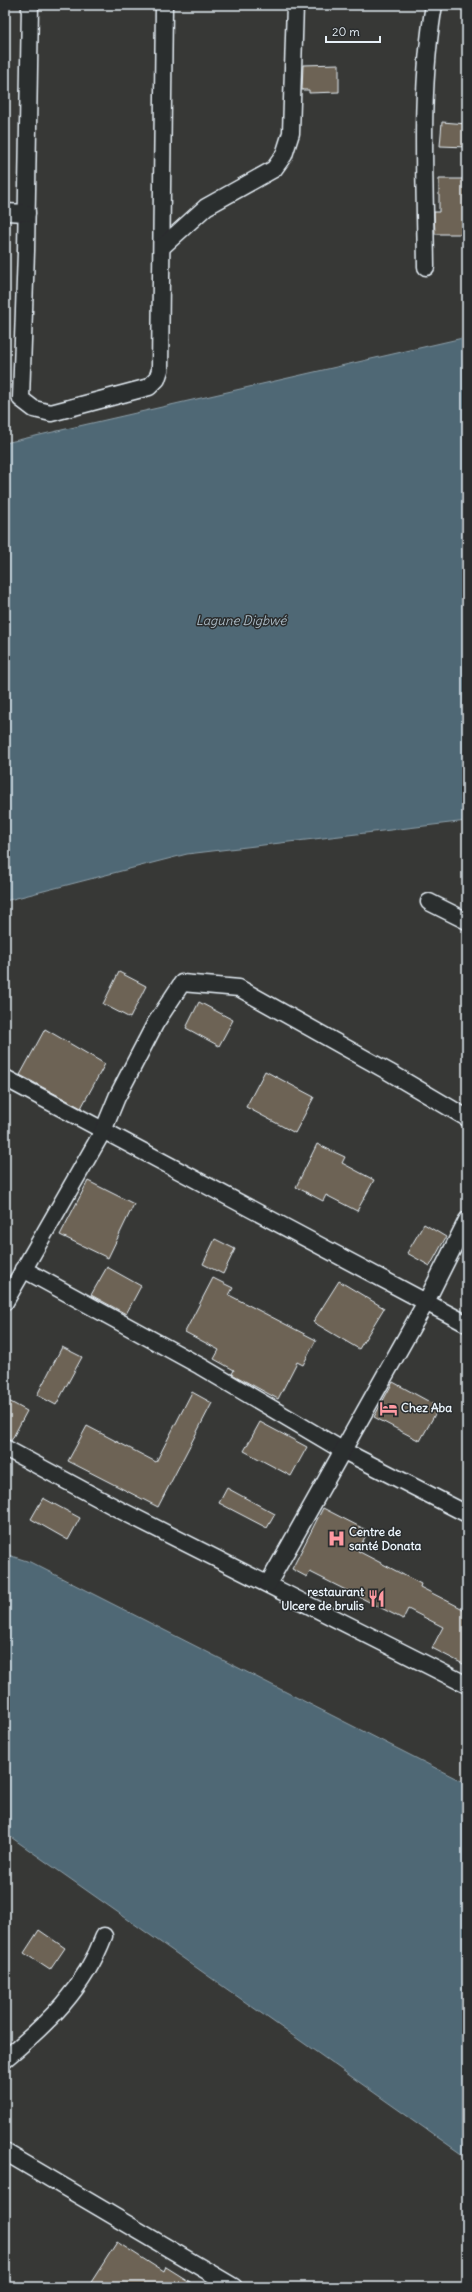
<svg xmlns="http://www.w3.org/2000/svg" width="472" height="2292" font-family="Delius,sans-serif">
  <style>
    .water { fill: #506875; stroke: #8d9fa9 }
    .building { fill: #6d6354; stroke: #e8f1f8 }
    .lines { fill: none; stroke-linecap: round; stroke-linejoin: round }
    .minor-casing { stroke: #e8f1f8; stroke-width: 19 }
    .minor { stroke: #2a2d2e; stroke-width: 16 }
    .labels { text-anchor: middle; stroke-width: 3; stroke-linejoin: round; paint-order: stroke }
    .poi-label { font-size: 12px; font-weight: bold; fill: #e8f1f8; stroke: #2a2d2e; text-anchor: start }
    .water-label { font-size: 13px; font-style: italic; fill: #abbac4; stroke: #2a2d2e }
  </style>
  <rect width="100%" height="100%" fill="#373836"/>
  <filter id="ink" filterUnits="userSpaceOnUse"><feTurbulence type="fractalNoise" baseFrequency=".025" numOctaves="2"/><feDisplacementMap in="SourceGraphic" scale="8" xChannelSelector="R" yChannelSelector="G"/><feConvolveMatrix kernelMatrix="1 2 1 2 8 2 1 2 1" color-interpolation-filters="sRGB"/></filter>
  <g filter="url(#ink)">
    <!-- water -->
    <g class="water">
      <path d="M 467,337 L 467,821 L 187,854 L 5,901 L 5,443 Z"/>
      <path d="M 5,1554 L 30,1562 L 467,1784 L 467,2158 L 5,1833 Z"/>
    </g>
    <!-- building -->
    <g class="building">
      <path d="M 339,64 L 339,92 L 309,93 L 309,90 L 302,90 L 303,65 Z"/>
      <path d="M 442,122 L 467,124 L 467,147 L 440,146 Z"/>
      <path d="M 439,179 L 467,179 L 467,234 L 435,234 L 434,212 L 439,212 Z"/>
      <path d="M 119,972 L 146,986 L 130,1018 L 103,1004 Z"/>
      <path d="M 199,1002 L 233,1020 L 219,1046 L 186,1028 Z"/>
      <path d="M 45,1029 L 105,1064 L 81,1108 L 20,1075 Z"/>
      <path d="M 265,1071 L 314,1097 L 295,1133 L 246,1107 Z"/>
      <path d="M 317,1144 L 345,1157 L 342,1163 L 374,1180 L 357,1211 L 326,1195 L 323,1201 L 296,1187 Z"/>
      <path d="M 88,1181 L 134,1204 L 108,1258 L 60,1235 Z"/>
      <path d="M 424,1224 L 446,1237 L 430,1266 L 407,1253 Z"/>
      <path d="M 215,1239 L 235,1249 L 223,1274 L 203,1264 Z"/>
      <path d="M 107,1267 L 141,1286 L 126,1314 L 91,1295 Z"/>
      <path d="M 213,1278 L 233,1288 L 229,1295 L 316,1340 L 303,1365 L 297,1362 L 278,1399 L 232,1374 L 234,1370 L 214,1359 L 219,1350 L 185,1332 Z"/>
      <path d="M 339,1281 L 384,1308 L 359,1349 L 313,1322 Z"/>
      <path d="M 62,1347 L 82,1357 L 56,1405 L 37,1395 Z"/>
      <path d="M 393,1382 L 439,1407 L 420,1441 L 374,1417 Z"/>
      <path d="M 192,1392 L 212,1403 L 158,1507 L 68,1461 L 87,1426 L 156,1462 Z"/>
      <path d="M 5,1399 L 27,1411 L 11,1441 L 5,1439 Z"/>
      <path d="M 260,1422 L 307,1447 L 291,1476 L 244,1451 Z"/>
      <path d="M 227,1488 L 275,1514 L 267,1528 L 219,1503 Z"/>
      <path d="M 43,1498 L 80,1518 L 68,1540 L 31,1519 Z"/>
      <path d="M 323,1508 L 368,1531 L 358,1551 L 421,1584 L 420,1587 L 467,1611 L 467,1666 L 432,1648 L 443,1627 L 408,1609 L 403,1619 L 310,1572 L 307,1577 L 292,1569 Z"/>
      <path d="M 39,1930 L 65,1948 L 50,1970 L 24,1953 Z"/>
      <path d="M 117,2242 L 164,2272 L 166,2267 L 198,2287 L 88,2287 Z"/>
    </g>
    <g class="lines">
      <defs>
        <g id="minor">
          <path d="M 30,5 L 26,251 L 21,399 L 34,409 L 51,413 L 149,387 L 157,379 L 160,370 L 164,5"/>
          <path d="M 5,212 L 27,213"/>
          <path d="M 162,247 L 206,207 L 274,169 L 284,155 L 291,133 L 295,5"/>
          <path d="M 426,267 C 425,180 419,91 434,5"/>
          <path d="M 429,902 L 467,921"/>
          <path d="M 5,1078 L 467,1324"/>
          <path d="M 23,1269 L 200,1366 L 342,1450 L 467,1514"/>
          <path d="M 5,1302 L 103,1131 L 117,1097 L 155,1024 L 182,983 L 239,988 L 389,1072 L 467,1118"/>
          <path d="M 5,1448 L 122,1511 L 467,1685"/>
          <path d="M 268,1584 L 426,1302 L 467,1220"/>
          <path d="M 5,2059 C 48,2023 84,1989 104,1936"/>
          <path d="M 5,2152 L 234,2287"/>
        </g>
      </defs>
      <!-- minor casing -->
      <use href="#minor" class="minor-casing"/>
      <!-- minor -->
      <use href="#minor" class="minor"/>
    </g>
  </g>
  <!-- icons -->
  <defs>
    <symbol id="hotel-bare" viewBox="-9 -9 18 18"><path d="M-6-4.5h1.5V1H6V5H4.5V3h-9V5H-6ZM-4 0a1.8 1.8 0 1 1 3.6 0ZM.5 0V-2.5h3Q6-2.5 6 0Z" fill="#ff9aa2" stroke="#2a2d2e" stroke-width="2.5" paint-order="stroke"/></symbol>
    <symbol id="hospital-bare" viewBox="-9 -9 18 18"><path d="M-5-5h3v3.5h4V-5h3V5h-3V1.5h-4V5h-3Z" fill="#ff9aa2" stroke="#2a2d2e" stroke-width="2.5" paint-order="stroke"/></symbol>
    <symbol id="restaurant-bare" viewBox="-9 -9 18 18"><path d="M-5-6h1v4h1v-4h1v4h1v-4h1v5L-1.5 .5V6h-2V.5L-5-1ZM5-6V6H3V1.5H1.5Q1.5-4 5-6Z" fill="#ff9aa2" stroke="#2a2d2e" stroke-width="2.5" paint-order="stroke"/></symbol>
  </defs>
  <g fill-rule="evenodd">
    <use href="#hotel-bare" x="376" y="1396" width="25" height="25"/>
    <use href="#hospital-bare" x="324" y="1526" width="25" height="25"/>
    <use href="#restaurant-bare" x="364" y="1586" width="25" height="25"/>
  </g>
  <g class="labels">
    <!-- poi labels -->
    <g class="poi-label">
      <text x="401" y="1412">Chez Aba</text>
      <text x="349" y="1536">Centre de<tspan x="349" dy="14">santé Donata</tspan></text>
      <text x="364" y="1596" text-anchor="end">restaurant<tspan x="364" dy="14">Ulcere de brulis</tspan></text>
    </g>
    <!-- water labels -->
    <g class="water-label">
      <text x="241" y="625">Lagune Digbwé</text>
    </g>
  </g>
  <!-- margin -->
  <rect width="472" height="2292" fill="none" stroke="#2a2d2e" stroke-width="20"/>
  <rect x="10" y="10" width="452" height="2272" fill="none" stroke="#e8f1f8" stroke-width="1.5" filter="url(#ink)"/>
  <!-- scale -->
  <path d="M326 36v6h54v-6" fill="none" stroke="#e8f1f8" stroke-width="2"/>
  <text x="332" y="36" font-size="12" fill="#e8f1f8" stroke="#2a2d2e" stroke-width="3" paint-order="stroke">20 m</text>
</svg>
